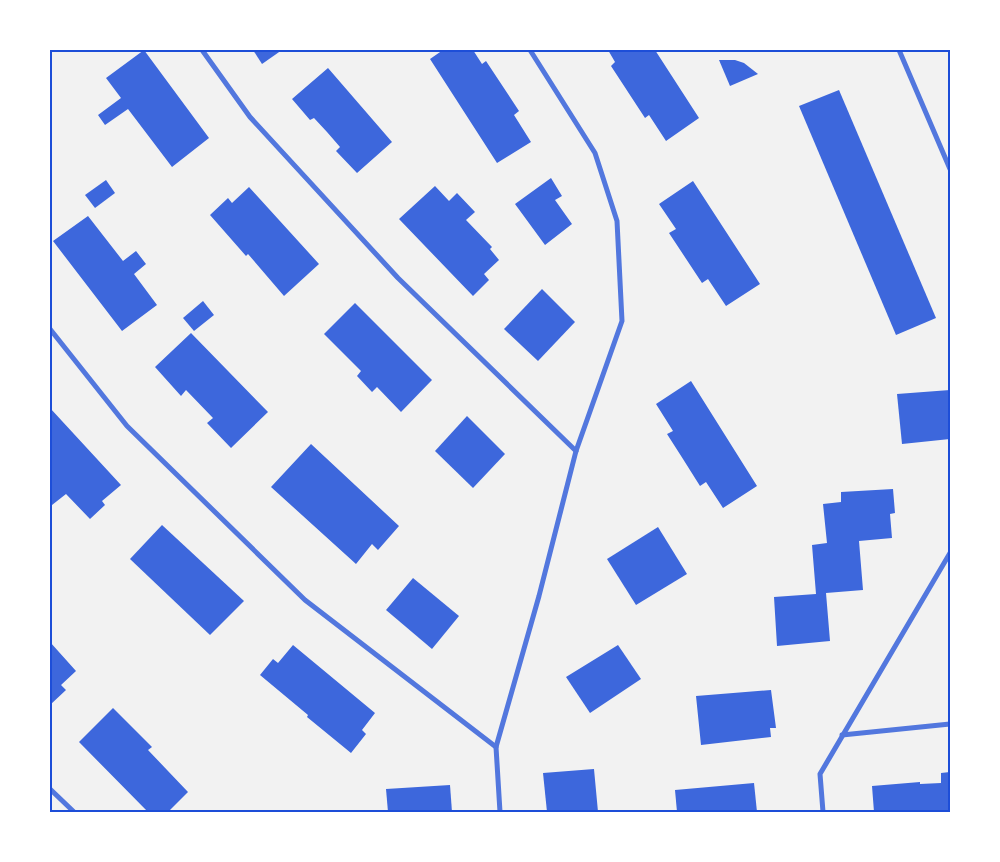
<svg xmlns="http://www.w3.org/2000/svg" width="1000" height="862" font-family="'Work Sans',sans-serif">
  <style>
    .building { fill: #3d67dc }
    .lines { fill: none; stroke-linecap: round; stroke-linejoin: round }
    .minor { stroke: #5277de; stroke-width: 5 }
    .neatline { fill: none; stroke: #1d4ed8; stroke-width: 2 }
  </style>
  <rect width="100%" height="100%" fill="#f2f2f2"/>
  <!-- building -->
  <g class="building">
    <path d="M 144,50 L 209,138 L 172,167 L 128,109 L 105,125 L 98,115 L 121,98 L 106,78 Z"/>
    <path d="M 253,50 L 282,50 L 262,64 Z"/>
    <path d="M 443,50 L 473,50 L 482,64 L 486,61 L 519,111 L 514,115 L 531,142 L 497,163 L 430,59 Z"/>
    <path d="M 608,50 L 655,50 L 699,118 L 666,141 L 649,115 L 645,118 L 611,66 L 615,62 Z"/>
    <path d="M 719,60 L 735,60 L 744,63 L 758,74 L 730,86 Z"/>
    <path d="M 328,68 L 392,142 L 357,173 L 336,151 L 340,147 L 327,132 L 314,118 L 310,120 L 292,99 Z"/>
    <path d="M 839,90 L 936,318 L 896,335 L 799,106 Z"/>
    <path d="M 551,178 L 562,196 L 555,200 L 572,224 L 545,245 L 515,204 Z"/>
    <path d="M 106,180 L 115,193 L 95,208 L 85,195 Z"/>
    <path d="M 693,181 L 760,284 L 726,306 L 708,279 L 702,283 L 669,233 L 676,229 L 659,204 Z"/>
    <path d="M 435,186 L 449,201 L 457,193 L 475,212 L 466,220 L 492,247 L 490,249 L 499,260 L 484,274 L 489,280 L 473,296 L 399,219 Z"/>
    <path d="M 249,187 L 319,264 L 284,296 L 248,254 L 246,256 L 210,215 L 228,198 L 232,203 Z"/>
    <path d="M 88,216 L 123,261 L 136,251 L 146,264 L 134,274 L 157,305 L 122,331 L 53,241 Z"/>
    <path d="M 542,289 L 575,322 L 538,361 L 504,329 Z"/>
    <path d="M 203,301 L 214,315 L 194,331 L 183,318 Z"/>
    <path d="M 355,303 L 432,380 L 401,412 L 377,387 L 372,392 L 357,376 L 361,371 L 324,334 Z"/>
    <path d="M 191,333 L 268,412 L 231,448 L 207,423 L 213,418 L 186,390 L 181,396 L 155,367 Z"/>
    <path d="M 691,381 L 757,486 L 723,508 L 706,482 L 700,486 L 683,459 L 667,434 L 673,431 L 656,404 Z"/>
    <path d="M 950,390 L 950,439 L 902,444 L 897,394 Z"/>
    <path d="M 50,408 L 121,485 L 102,501 L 105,505 L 90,519 L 66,494 L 52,505 L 50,502 Z"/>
    <path d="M 467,416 L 505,454 L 473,488 L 435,451 Z"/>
    <path d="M 311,444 L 399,526 L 378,550 L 372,544 L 356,564 L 271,487 Z"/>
    <path d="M 893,489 L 895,513 L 890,514 L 892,538 L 859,541 L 863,590 L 826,593 L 830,641 L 777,646 L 774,597 L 816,594 L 812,545 L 827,543 L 823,504 L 841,502 L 841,492 Z"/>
    <path d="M 162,525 L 244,601 L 210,635 L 130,559 Z"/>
    <path d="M 658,527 L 687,574 L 636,605 L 607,559 Z"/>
    <path d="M 413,578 L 459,616 L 432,649 L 386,610 Z"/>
    <path d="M 50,642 L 76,671 L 61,685 L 66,690 L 50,705 Z"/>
    <path d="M 293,645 L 375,713 L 362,730 L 366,734 L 351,753 L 307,717 L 308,715 L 260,675 L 273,659 L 278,663 Z"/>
    <path d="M 618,645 L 641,679 L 590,713 L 566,677 Z"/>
    <path d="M 771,690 L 776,728 L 770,728 L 771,737 L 701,745 L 696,696 Z"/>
    <path d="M 113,708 L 152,747 L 148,750 L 188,792 L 168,812 L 148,812 L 79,742 Z"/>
    <path d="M 594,769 L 598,812 L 547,812 L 543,773 Z"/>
    <path d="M 950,772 L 950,812 L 874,812 L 872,786 L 920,782 L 920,784 L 941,783 L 941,773 Z"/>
    <path d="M 754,783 L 757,812 L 677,812 L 675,790 Z"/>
    <path d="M 450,785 L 452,812 L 388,812 L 386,789 Z"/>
  </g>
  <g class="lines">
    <!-- minor -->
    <g class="minor">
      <path d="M 202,50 L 250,117 L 398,278 L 576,451"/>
      <path d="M 899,50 L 950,169"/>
      <path d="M 50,329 L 127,426 L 305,600 L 496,747"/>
      <path d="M 842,735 L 950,724"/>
      <path d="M 50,789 L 74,812"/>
      <path d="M 500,812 L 496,747 L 539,596 L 576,451 L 622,321 L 617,221 L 595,153 L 530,50"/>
      <path d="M 823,812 L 820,774 L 950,553"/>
    </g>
  </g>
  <!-- border -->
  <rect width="1000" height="862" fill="none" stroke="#ffffff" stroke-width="102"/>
  <rect x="51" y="51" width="898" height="760" class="neatline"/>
</svg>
